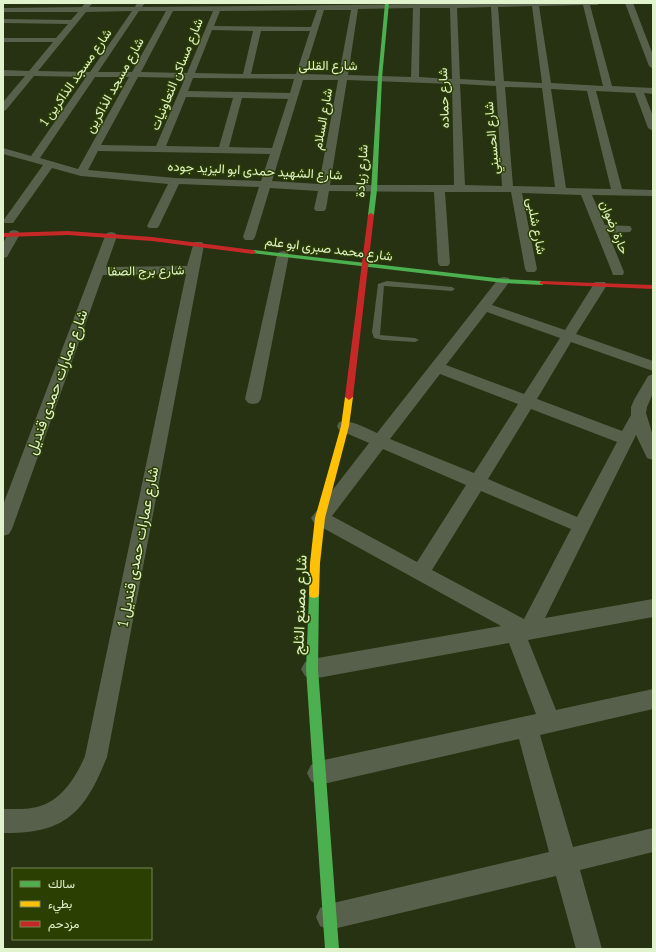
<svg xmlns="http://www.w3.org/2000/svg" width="656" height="952" font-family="'PT Sans Narrow',Vazirmatn,sans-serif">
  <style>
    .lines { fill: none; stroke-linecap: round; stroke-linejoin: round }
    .lane { fill: #57604a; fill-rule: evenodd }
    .street { fill: #57604a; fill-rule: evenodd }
    .fast { fill: #4caf50; fill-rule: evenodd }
    .slow { fill: #ffc107; fill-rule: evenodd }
    .jam { fill: #c62828; fill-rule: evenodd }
    .labels { text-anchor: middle; stroke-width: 3; stroke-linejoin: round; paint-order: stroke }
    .far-street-label { font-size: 13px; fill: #e1f3cd; stroke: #2b3f03 }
    .street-label { font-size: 15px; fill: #e1f3cd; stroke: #2b3f03 }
  </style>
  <rect width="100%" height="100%" fill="#263211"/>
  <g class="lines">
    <!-- lane -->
    <path class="lane" d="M 387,281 L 452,287 L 455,289 L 452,291 L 384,286 L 380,335 L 415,338 L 419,340 L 415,342 L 383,340 L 374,338 L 372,332 L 378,284 Z"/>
    <!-- street -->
    <g class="street">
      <path d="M 85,3 L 93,3 L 89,7 L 135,7 L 137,3 L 145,3 L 142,7 C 298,6 446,3 601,3 L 597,5 L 590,5 L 612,86 L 653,88 L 653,94 L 644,93 L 653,116 L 653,131 L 648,128 L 635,93 L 596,91 L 622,189 L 653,190 L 653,196 L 592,195 L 605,225 L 630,226 L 632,229 L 630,232 L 608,233 L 624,272 L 623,275 L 613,275 L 612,272 L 581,195 L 522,193 L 537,269 L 535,272 L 527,272 L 525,269 L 511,192 L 445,192 L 450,263 L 448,266 L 440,266 L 438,263 L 434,192 L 329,191 L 326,209 L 324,211 L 316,211 L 314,209 L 318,191 L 270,188 L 255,237 L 253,240 L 245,240 L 243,237 L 259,187 L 179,184 L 159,226 L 157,228 L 149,228 L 147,226 L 168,184 L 81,176 L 52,168 L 13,223 L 5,223 L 3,221 L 43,165 L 3,154 L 3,148 L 31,156 L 86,77 L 34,76 L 6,110 L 3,111 L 3,102 L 25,76 L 3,76 L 3,70 L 29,71 L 53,42 L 3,42 L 3,38 L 56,38 L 68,24 L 3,23 L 3,19 L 71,20 L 78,12 L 3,12 L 3,8 L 82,7 ZM 583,5 L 603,86 L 551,83 L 539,6 ZM 532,6 L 542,83 L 504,81 L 498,7 ZM 491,7 L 495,81 L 460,79 L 457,8 ZM 413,8 L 411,77 L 348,75 L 358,9 ZM 420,8 L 450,8 L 452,79 L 419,77 ZM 317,10 L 311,27 L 214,26 L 220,11 ZM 324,10 L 351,10 L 339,75 L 304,74 ZM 132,11 L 90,72 L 38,71 L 86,12 ZM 139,11 L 166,11 L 132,72 L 98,72 ZM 173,11 L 213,11 L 187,73 L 141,72 ZM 212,30 L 253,31 L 243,74 L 195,73 ZM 261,31 L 310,31 L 296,74 L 251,74 ZM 95,77 L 129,77 L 78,169 L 40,158 ZM 138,77 L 185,78 L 156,146 L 101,145 ZM 193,78 L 294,79 L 290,93 L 188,91 ZM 303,80 L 338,80 L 319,184 L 272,181 ZM 347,80 L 452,84 L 454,185 L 330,185 ZM 460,84 L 496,86 L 502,186 L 465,185 ZM 505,87 L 542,88 L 555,187 L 513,186 ZM 551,89 L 587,91 L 611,189 L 566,188 ZM 186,97 L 233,98 L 219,147 L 166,146 ZM 242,98 L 288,99 L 272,148 L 229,147 ZM 98,151 L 270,154 L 261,181 L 175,178 L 88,170 Z"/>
      <path d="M 625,3 L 633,3 L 653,55 L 653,69 L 649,66 Z"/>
      <path d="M 14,230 L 18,231 L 20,234 L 7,257 L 3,258 L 3,243 L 10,231 Z"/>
      <path d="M 111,232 L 115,233 L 117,236 L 106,267 L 187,266 L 194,242 L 202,242 L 204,245 L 107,757 C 85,812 66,834 3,833 L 3,809 C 17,809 30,810 43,805 C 63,798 77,775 85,756 L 186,274 L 103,275 L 12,529 L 9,534 L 3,536 L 3,505 L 105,236 L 107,233 Z"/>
      <path d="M 283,251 L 287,252 L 289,255 L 261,399 L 258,403 L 253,404 L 248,403 L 245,399 L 277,255 L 279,252 Z"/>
      <path d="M 504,277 L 509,278 L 510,281 L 492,305 L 565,330 L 595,282 L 605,282 L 607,285 L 576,334 L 653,361 L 653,371 L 571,342 L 537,399 L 622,431 L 631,415 L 631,407 L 634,400 L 648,376 L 653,374 L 653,393 L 647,407 L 646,413 L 653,436 L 653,460 L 647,458 L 636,435 L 545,618 L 653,599 L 653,617 L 528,640 L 556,710 L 653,689 L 653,709 L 540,735 L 573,847 L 653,828 L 653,852 L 580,870 L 602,949 L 576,949 L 556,876 L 329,930 L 320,926 L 316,917 L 320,908 L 329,904 L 549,852 L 519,739 L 319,785 L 311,781 L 307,773 L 311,765 L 319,761 L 536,714 L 509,643 L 312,679 L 305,676 L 301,669 L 305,662 L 312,659 L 501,626 L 314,523 L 311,518 L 369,443 L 339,430 L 337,426 L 339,422 C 351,419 366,428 377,433 L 499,278 ZM 487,312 L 560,338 L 524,394 L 446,365 ZM 440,374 L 518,404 L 474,473 L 390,439 ZM 531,409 L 617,442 L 577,517 L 488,479 ZM 383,449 L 466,485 L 417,562 L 332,516 ZM 481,491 L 571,529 L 524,619 L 432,570 Z"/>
    </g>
    <!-- fast -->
    <g class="fast">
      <path d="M 385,3 L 389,3 L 382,78 L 377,190 L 374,215 L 371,217 L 368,215 L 371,190 L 378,78 Z"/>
      <path d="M 253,250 L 504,279 L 542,281 L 545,283 L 542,285 L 504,283 L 251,253 L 250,252 Z"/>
      <path d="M 314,590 L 318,591 L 319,594 L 318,669 L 339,949 L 325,949 L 306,669 L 309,594 L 310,591 Z"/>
    </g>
    <!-- slow -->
    <path class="slow" d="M 349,394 L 353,397 L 349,426 L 325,518 L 320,563 L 319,594 L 318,597 L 314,598 L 310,597 L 309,594 L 310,563 L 315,518 L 341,426 L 345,397 Z"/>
    <!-- jam -->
    <g class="jam">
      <path d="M 371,213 L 374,215 L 353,397 L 349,400 L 345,397 L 368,215 Z"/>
      <path d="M 68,231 L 152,237 L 253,250 L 256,252 L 253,254 L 152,241 L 68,235 L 3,237 L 3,233 Z"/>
      <path d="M 542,281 L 653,285 L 653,289 L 540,284 L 540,282 Z"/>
    </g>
  </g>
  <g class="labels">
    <!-- far-street labels -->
    <g class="far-street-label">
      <text x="328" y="70">شارع القللى</text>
      <text transform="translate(176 74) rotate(-68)" y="5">شارع مساكن التعاونيات</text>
      <text transform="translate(75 77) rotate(-55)" y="5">شارع مسجد الذاكرين 1</text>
      <text transform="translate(114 85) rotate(-61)" y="5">شارع مسجد الذاكرين</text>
      <text transform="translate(443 98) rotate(-92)" y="5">شارع حماده</text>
      <text transform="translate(322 119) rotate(-80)" y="5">شارع السلام</text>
      <text transform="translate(491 138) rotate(-95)" y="5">شارع الحسيني</text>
      <text transform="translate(255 170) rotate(3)" y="5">شارع الشهيد حمدى ابو اليزيد جوده</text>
      <text transform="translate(361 171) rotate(-86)" y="5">شارع زيادة</text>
      <text transform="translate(537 226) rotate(79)" y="5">شارع شلبى</text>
      <text transform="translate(615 227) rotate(68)" y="5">حارة رضوان</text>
      <text transform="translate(329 248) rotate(7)" y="5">شارع محمد صبرى ابو علم</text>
      <text transform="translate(146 270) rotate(-1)" y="5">شارع برج الصفا</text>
    </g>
    <!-- street labels -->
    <g class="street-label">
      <text transform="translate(57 382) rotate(-70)" y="5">شارع عمارات حمدى قنديل</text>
      <text transform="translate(138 547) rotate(-79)" y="5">شارع عمارات حمدى قنديل 1</text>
      <text transform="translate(300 605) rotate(-88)" y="5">شارع مصنع الثلج</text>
    </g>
  </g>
  <!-- border -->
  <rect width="656" height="952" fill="none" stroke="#e1f3cd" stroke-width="8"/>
  <!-- legend -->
  <rect x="12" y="868" width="140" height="72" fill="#2b3f03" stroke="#748754"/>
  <rect x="20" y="881" width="20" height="6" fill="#4caf50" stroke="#748754"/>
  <text x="48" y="888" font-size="12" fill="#e1f3cd">سالك</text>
  <rect x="20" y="901" width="20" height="6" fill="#ffc107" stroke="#748754"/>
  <text x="48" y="908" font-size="12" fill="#e1f3cd">بطيء</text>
  <rect x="20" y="921" width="20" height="6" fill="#c62828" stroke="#748754"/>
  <text x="48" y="928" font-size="12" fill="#e1f3cd">مزدحم</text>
</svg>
